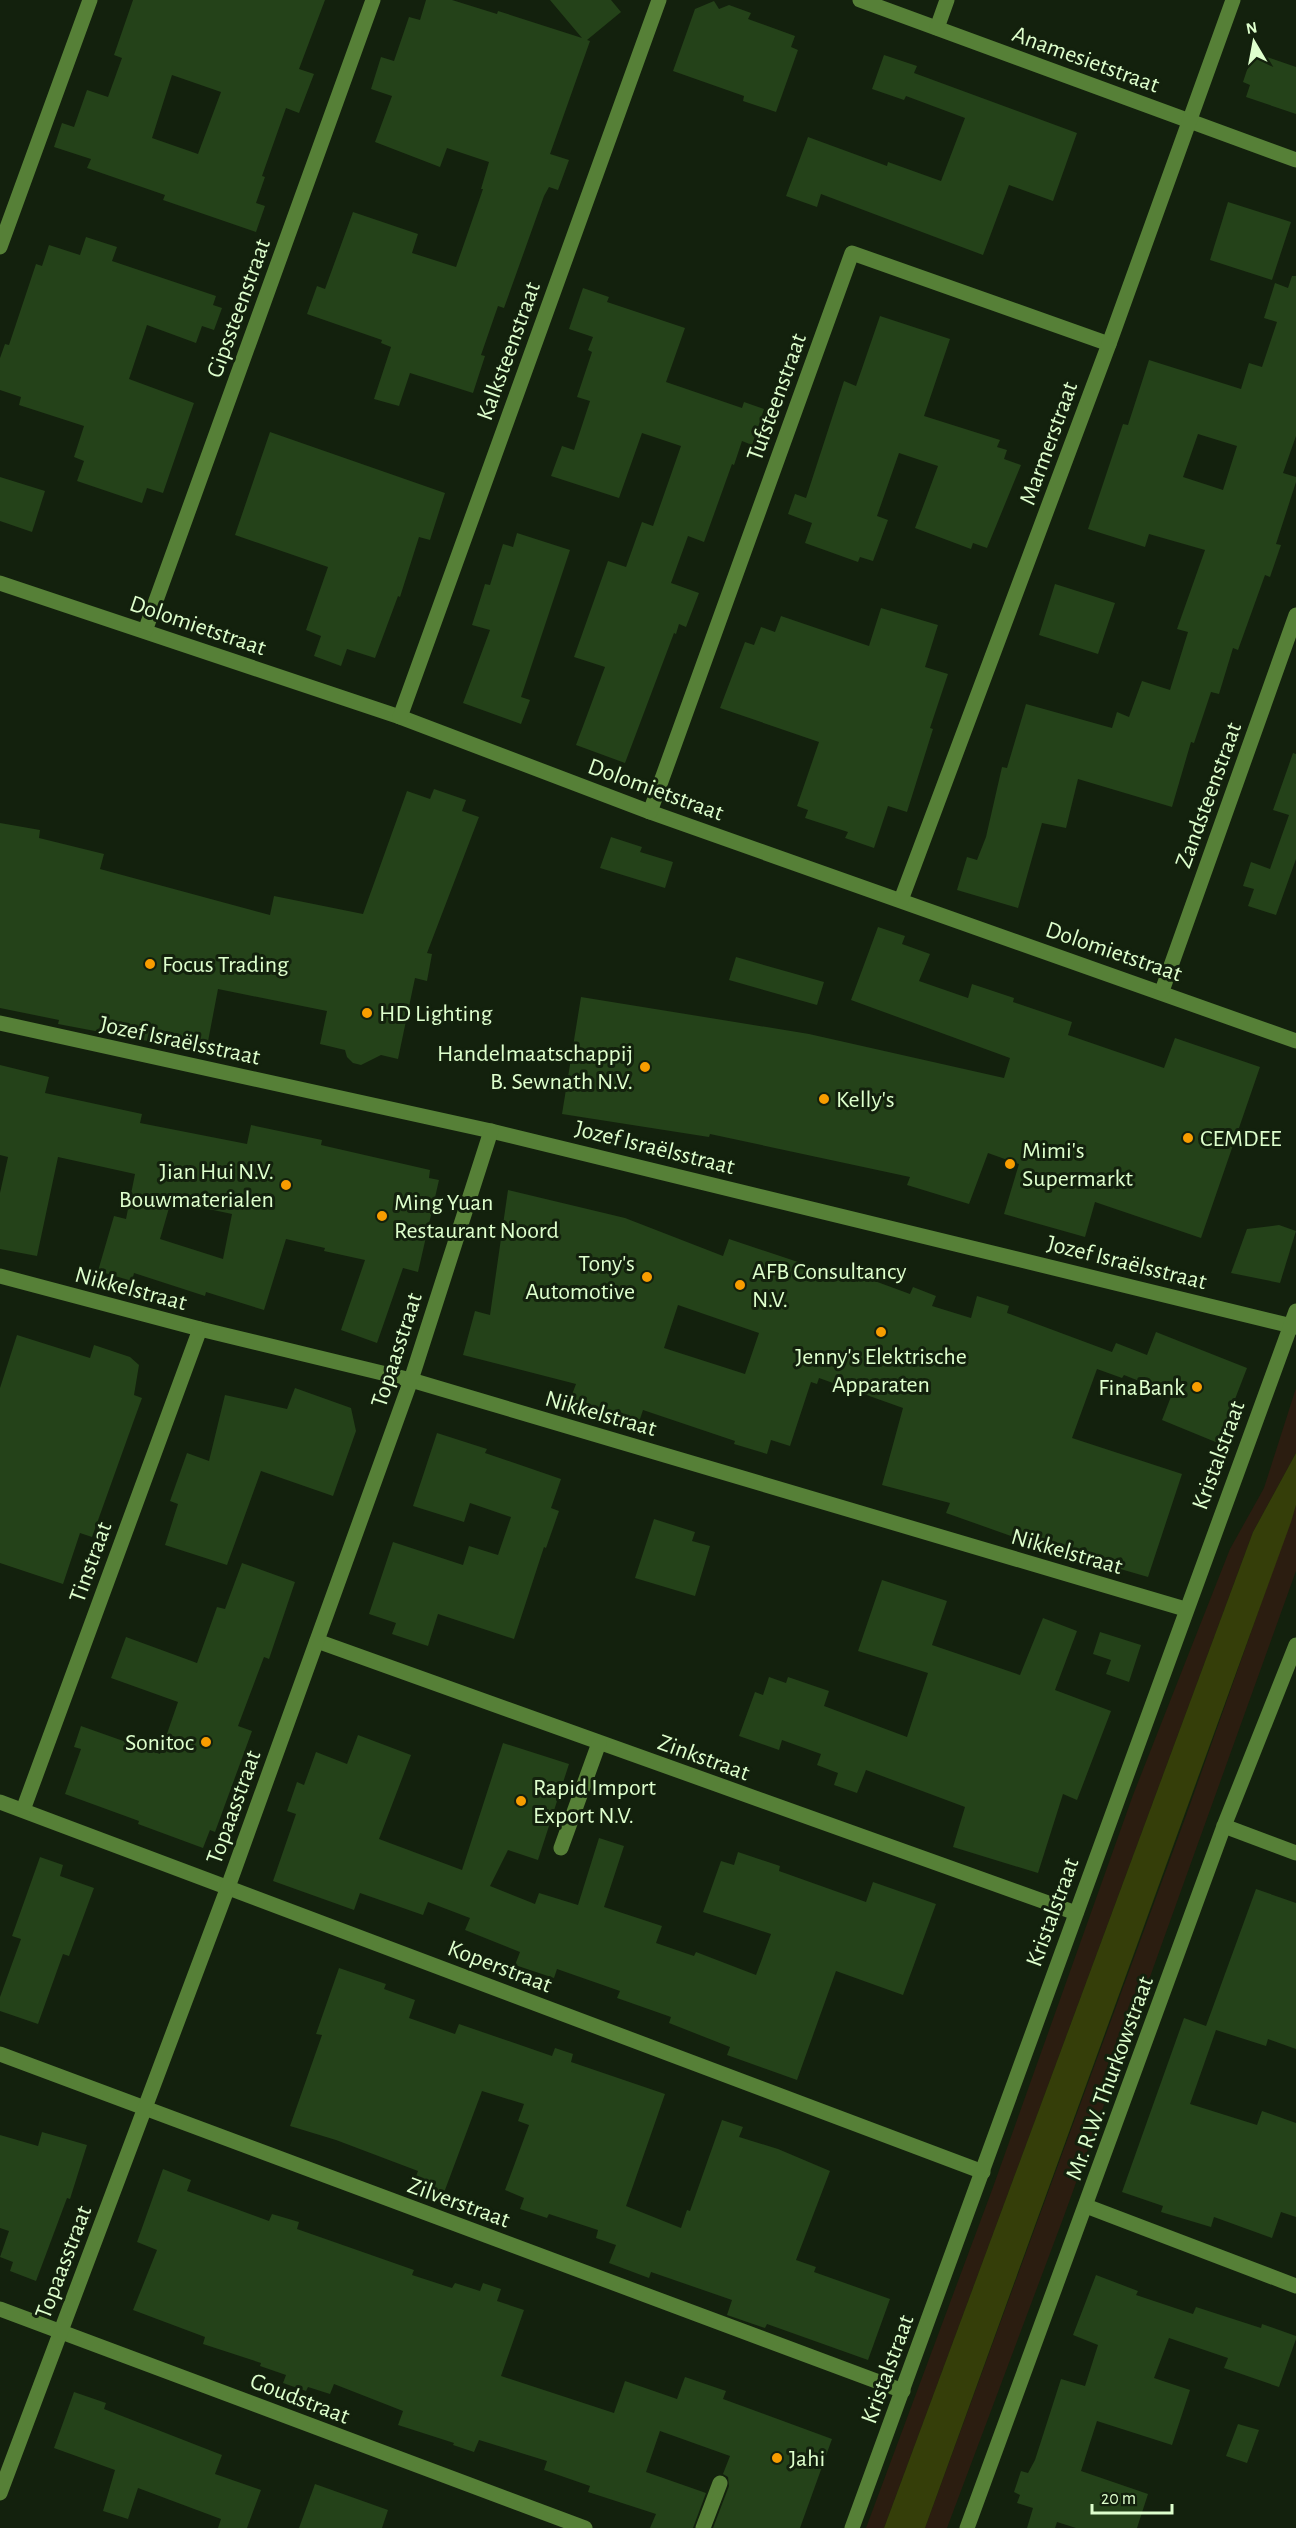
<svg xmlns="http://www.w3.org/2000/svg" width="1296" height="2528" font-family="'Alegreya Sans',sans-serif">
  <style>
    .green { fill: #2b1d10 }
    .water { fill: #353e09 }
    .building { fill: #244219; fill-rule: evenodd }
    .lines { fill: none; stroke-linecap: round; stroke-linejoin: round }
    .minor { stroke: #568037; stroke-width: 15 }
    .poi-dot { fill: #f89d00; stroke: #13210d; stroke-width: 2 }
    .labels { text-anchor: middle; stroke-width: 6; stroke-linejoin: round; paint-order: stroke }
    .street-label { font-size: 24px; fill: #deffcd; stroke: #13210d }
    .poi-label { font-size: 24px; fill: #deffcd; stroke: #13210d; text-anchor: start }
  </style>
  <rect width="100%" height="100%" fill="#13210d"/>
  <!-- green -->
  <g class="green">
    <path d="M 1296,1388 L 1296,1453 L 1253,1532 L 884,2528 L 866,2528 L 992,2190 L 1133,1795 L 1230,1549 L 1264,1488 Z"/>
    <path d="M 1296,1505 L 1296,1571 L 1064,2216 L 947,2528 L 925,2528 L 1187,1813 Z"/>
  </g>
  <!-- water -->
  <path class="water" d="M 1296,1453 L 1296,1505 L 1291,1522 L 925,2528 L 884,2528 L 1253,1532 Z"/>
  <!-- building -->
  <g class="building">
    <path d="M 133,0 L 325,0 L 299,69 L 314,74 L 299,113 L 286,108 L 262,176 L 265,177 L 256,203 L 265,206 L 256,232 L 163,200 L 165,195 L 87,168 L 91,159 L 54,147 L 62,123 L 74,127 L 87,90 L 108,97 L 122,58 L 114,55 ZM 172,75 L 221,92 L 198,154 L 152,138 Z"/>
    <path d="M 426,0 L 452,0 L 497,14 L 498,11 L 582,38 L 550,0 L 611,0 L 621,12 L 587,40 L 590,41 L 550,154 L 569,160 L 558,190 L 549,187 L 544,196 L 504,308 L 498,306 L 481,355 L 485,356 L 473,393 L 410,373 L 399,406 L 374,399 L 391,347 L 381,343 L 382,340 L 307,314 L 317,286 L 325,289 L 353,212 L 418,234 L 412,253 L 456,267 L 483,189 L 481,189 L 489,162 L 447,148 L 440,167 L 375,142 L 392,96 L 371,89 L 381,57 L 394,61 L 409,17 L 420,20 Z"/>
    <path d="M 714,1 L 719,9 L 729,5 L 751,13 L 748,19 L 795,36 L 791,47 L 798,50 L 776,112 L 743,101 L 744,96 L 673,71 L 695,9 Z"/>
    <path d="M 1253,52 L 1296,67 L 1296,114 L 1246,97 L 1250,85 L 1243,82 Z"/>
    <path d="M 884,55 L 917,66 L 914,73 L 1077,133 L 1053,201 L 1009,185 L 983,255 L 821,194 L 817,207 L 786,196 L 808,137 L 887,166 L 888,162 L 941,181 L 965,118 L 906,96 L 904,100 L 872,89 Z"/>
    <path d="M 1228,202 L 1291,222 L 1272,280 L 1210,260 Z"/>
    <path d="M 86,237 L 117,247 L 112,261 L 216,296 L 213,305 L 222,308 L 214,330 L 202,326 L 196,343 L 147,325 L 129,379 L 194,403 L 163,493 L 147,488 L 142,503 L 77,481 L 84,461 L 74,457 L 84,426 L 19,405 L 21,397 L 0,390 L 0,358 L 5,344 L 9,345 L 36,264 L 42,266 L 49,245 L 80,255 Z"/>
    <path d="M 1292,276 L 1296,276 L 1296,436 L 1283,473 L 1296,477 L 1296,482 L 1276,544 L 1281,545 L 1270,577 L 1265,575 L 1238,650 L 1233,648 L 1219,694 L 1211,692 L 1194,743 L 1191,742 L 1172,807 L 1078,779 L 1066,828 L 1042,823 L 1018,908 L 957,890 L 967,857 L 977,860 L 986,837 L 1002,767 L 1007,768 L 1026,704 L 1112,728 L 1117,712 L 1129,717 L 1142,681 L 1170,690 L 1188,632 L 1177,629 L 1205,550 L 1149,534 L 1145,547 L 1088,529 L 1123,424 L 1128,425 L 1149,360 L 1241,389 L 1249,363 L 1262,367 L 1277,322 L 1264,318 L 1275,283 L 1288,288 ZM 1198,434 L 1237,446 L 1223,490 L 1183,477 Z"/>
    <path d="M 583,288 L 609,297 L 607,302 L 685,328 L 666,382 L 742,408 L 744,402 L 764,409 L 752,445 L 742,441 L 734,465 L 732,464 L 704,542 L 688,536 L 671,583 L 699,593 L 686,627 L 679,624 L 676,634 L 674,633 L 625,763 L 576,745 L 605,667 L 574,657 L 608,561 L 626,567 L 642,522 L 653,526 L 681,446 L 642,433 L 619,498 L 551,476 L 562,446 L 574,450 L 590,401 L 577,397 L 592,352 L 588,350 L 593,337 L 569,329 Z"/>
    <path d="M 880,316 L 950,339 L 924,416 L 1000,440 L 997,447 L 1007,450 L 1004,459 L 1021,465 L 987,548 L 973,543 L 971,549 L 915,528 L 938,466 L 899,453 L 877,516 L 888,520 L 873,561 L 860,557 L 858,562 L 805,543 L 812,523 L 788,514 L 795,494 L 806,498 L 844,381 L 856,386 Z"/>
    <path d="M 270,432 L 445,493 L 430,540 L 419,537 L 400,597 L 398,596 L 375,658 L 347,649 L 341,666 L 314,656 L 321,636 L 306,630 L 328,567 L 235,535 Z"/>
    <path d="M 0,477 L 45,491 L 32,532 L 0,521 Z"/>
    <path d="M 517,533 L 570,550 L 521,697 L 530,700 L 521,724 L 463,703 L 490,630 L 472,625 L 485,584 L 490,585 L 503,544 L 513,547 Z"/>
    <path d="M 1055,584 L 1115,603 L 1098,654 L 1039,635 Z"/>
    <path d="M 881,608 L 938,625 L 925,667 L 948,674 L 930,728 L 933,729 L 907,812 L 888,806 L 874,848 L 845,838 L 848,832 L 805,818 L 808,810 L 797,806 L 819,742 L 720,708 L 745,642 L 754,645 L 761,627 L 775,632 L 781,616 L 869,646 Z"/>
    <path d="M 1293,753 L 1296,754 L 1296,859 L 1276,915 L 1248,906 L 1254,889 L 1243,886 L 1251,862 L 1270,869 L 1289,815 L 1273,810 Z"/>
    <path d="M 434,789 L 466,800 L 462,811 L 479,817 L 427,953 L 432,954 L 427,981 L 415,978 L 398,1059 L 381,1055 L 361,1065 L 353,1063 L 347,1057 L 345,1050 L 320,1044 L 327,1011 L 218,989 L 206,1052 L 58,1024 L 59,1020 L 0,1008 L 0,823 L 40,830 L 39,838 L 104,854 L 100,869 L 270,915 L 274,896 L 363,914 L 407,791 L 430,799 Z"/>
    <path d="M 611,837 L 642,847 L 640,852 L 673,862 L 665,888 L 600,868 Z"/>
    <path d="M 878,927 L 905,936 L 902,944 L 930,954 L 919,981 L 968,998 L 972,984 L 1014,998 L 1013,1002 L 1072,1022 L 1068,1035 L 1164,1068 L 1175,1038 L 1260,1067 L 1201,1238 L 1095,1202 L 1085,1237 L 1004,1214 L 1019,1164 L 988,1153 L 969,1204 L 907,1185 L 910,1177 L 710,1134 L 709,1137 L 562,1114 L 581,997 L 809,1034 L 1004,1078 L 1010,1058 L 851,1000 Z"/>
    <path d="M 736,957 L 824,982 L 817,1005 L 729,980 Z"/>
    <path d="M 0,1065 L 49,1077 L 45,1093 L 142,1114 L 140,1123 L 247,1144 L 251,1125 L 322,1140 L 321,1145 L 430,1170 L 429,1178 L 439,1180 L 418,1272 L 403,1268 L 377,1343 L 341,1330 L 365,1260 L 324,1251 L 325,1248 L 286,1239 L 264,1310 L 206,1292 L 205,1296 L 134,1273 L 132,1281 L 98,1271 L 114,1216 L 126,1219 L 135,1174 L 58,1157 L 37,1256 L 0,1249 L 0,1193 L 8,1157 L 0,1155 ZM 171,1201 L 232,1214 L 223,1259 L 160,1239 Z"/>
    <path d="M 508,1190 L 625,1218 L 723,1256 L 729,1239 L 858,1282 L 861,1276 L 910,1294 L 913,1287 L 936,1296 L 932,1306 L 971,1318 L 977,1296 L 1009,1306 L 1007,1313 L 1112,1352 L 1116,1343 L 1147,1355 L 1156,1332 L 1247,1368 L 1218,1443 L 1162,1420 L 1172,1394 L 1124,1375 L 1122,1378 L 1097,1369 L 1072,1438 L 1182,1474 L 1148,1577 L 1031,1543 L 946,1513 L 950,1503 L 882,1485 L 903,1408 L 819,1378 L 817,1384 L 811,1382 L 790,1446 L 771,1440 L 767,1454 L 734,1444 L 735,1441 L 643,1410 L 637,1428 L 568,1405 L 576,1384 L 463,1355 L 475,1311 L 490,1315 ZM 678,1305 L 759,1333 L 745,1374 L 664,1348 Z"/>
    <path d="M 1279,1225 L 1296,1231 L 1280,1283 L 1231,1273 L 1247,1229 Z"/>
    <path d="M 17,1335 L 90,1358 L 94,1345 L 130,1357 L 139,1365 L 134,1395 L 142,1398 L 134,1420 L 92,1537 L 80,1533 L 63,1584 L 0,1563 L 0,1388 Z"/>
    <path d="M 295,1388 L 351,1408 L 356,1431 L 333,1496 L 261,1471 L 227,1565 L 165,1545 L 178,1504 L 170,1501 L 187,1453 L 209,1461 L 225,1395 L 287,1409 Z"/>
    <path d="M 437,1433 L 487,1449 L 485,1453 L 561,1479 L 551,1508 L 559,1511 L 546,1548 L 544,1547 L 514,1639 L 438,1614 L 428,1646 L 392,1634 L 396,1623 L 369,1614 L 393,1542 L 463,1565 L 469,1546 L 498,1555 L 511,1517 L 470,1503 L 464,1522 L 413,1506 Z"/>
    <path d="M 654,1519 L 695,1532 L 692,1541 L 710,1546 L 695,1596 L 635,1578 Z"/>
    <path d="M 242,1563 L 295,1582 L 269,1659 L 264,1657 L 238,1726 L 252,1731 L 215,1832 L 210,1830 L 203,1848 L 138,1824 L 139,1821 L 65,1794 L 81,1749 L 74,1747 L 81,1726 L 160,1754 L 178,1702 L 111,1678 L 126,1637 L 197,1663 L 217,1607 L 225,1609 Z"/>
    <path d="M 882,1580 L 947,1601 L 932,1645 L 1020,1675 L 1043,1618 L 1077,1631 L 1055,1690 L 1111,1711 L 1077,1800 L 1063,1794 L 1038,1873 L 953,1847 L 965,1807 L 866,1770 L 857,1793 L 834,1785 L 838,1773 L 817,1765 L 821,1754 L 782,1740 L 779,1750 L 739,1736 L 755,1692 L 763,1695 L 769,1677 L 786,1683 L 788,1677 L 829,1691 L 824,1706 L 907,1737 L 928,1673 L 858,1651 Z"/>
    <path d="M 1100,1632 L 1141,1645 L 1129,1682 L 1106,1674 L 1111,1660 L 1093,1654 Z"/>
    <path d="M 358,1735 L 411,1755 L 379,1839 L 462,1870 L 503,1743 L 569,1764 L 538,1860 L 508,1850 L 490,1886 L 535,1904 L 539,1893 L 578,1905 L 599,1838 L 624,1846 L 604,1907 L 662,1926 L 656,1943 L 694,1956 L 696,1952 L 756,1975 L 771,1934 L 703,1912 L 721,1861 L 734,1865 L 738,1852 L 780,1866 L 779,1871 L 866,1902 L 873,1882 L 936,1904 L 903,1995 L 836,1971 L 797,2080 L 727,2055 L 730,2047 L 669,2023 L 671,2017 L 617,1998 L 620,1991 L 557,1969 L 554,1978 L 515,1965 L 520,1952 L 465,1930 L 470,1918 L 428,1902 L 423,1915 L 360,1893 L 354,1910 L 273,1881 L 296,1814 L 287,1811 L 297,1782 L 304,1785 L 316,1752 L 347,1764 Z"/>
    <path d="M 40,1857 L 63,1865 L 60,1876 L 94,1888 L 69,1956 L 63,1954 L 38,2024 L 0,2011 L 0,1997 L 21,1939 L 12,1936 Z"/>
    <path d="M 1256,1889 L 1296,1903 L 1296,2049 L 1268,2039 L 1266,2046 L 1216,2030 L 1190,2104 L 1257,2125 L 1262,2111 L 1296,2123 L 1296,2217 L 1281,2212 L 1272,2238 L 1214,2217 L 1211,2227 L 1161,2212 L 1163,2206 L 1122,2192 L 1184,2018 L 1206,2026 Z"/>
    <path d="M 339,1968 L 386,1984 L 384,1989 L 415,2000 L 409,2018 L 455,2034 L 459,2024 L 552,2056 L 555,2048 L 573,2054 L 571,2062 L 665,2094 L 626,2206 L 681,2228 L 687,2210 L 690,2211 L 722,2120 L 743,2127 L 739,2137 L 778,2149 L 830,2171 L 796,2260 L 816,2267 L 814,2272 L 890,2299 L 868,2360 L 767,2324 L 765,2328 L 727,2315 L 732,2300 L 651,2272 L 649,2278 L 609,2263 L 616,2245 L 596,2238 L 598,2230 L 549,2214 L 547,2218 L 520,2209 L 524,2198 L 505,2190 L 529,2125 L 518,2121 L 524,2104 L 482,2091 L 442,2198 L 412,2187 L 418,2171 L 336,2140 L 290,2126 L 322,2035 L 316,2034 Z"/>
    <path d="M 42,2132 L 87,2145 L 70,2199 L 67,2198 L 36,2281 L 10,2271 L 13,2262 L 0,2257 L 9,2231 L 0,2228 L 0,2135 L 38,2146 Z"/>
    <path d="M 163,2169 L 191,2180 L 187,2191 L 269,2221 L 272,2214 L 299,2222 L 297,2229 L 414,2270 L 412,2275 L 452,2288 L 455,2283 L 480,2291 L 483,2283 L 501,2289 L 497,2301 L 524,2310 L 501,2376 L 614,2413 L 625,2381 L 677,2399 L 685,2377 L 726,2391 L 723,2399 L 832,2439 L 800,2528 L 713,2528 L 729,2486 L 728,2477 L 723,2474 L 730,2456 L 660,2431 L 646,2472 L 706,2493 L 693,2528 L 650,2528 L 656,2514 L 588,2492 L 590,2486 L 544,2470 L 547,2461 L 479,2440 L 474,2452 L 453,2445 L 454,2443 L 398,2425 L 403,2411 L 334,2384 L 330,2394 L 308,2387 L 306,2391 L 283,2383 L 286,2375 L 260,2366 L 261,2363 L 203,2344 L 205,2337 L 133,2310 L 157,2250 L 137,2242 Z"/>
    <path d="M 1096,2275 L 1138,2291 L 1136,2295 L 1193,2314 L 1196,2307 L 1261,2328 L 1262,2324 L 1296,2336 L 1296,2339 L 1279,2387 L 1224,2368 L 1228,2358 L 1169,2338 L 1154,2378 L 1190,2390 L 1172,2445 L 1097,2421 L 1081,2471 L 1148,2494 L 1137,2528 L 1076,2528 L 1057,2522 L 1055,2528 L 1027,2528 L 1033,2508 L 1017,2503 L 1020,2495 L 1014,2492 L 1021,2471 L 1028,2473 L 1035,2460 L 1061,2379 L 1085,2386 L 1098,2345 L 1073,2335 Z"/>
    <path d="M 74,2392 L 106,2403 L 104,2409 L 222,2455 L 215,2474 L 261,2490 L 247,2528 L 218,2528 L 221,2519 L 138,2488 L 128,2519 L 103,2511 L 115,2470 L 54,2448 Z"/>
    <path d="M 1238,2424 L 1259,2430 L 1247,2463 L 1226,2456 Z"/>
    <path d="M 315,2484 L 388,2510 L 382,2528 L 299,2528 Z"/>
  </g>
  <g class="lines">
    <!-- minor -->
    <g class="minor">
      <path d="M 860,0 L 1296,160"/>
      <path d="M 937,28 L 947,0"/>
      <path d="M 0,247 L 90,0"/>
      <path d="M 0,583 L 400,717 L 650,812 L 1296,1041"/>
      <path d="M 145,631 L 373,0"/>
      <path d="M 400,717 L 659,0"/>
      <path d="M 650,812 L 852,253 L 1109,344"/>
      <path d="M 901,900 L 1109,344 L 1233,0"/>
      <path d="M 1162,991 L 1296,615"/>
      <path d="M 0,1023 L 491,1131 L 1296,1327"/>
      <path d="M 0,1276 L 200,1329 L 411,1380 L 1185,1609"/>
      <path d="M 317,1641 L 1076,1913"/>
      <path d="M 0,1802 L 983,2172"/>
      <path d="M 23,1810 L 200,1329"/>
      <path d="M 1224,1826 L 1296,1853"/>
      <path d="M 561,1848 L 599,1743"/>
      <path d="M 0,2054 L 903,2391"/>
      <path d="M 1086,2206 L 1296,2286"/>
      <path d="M 0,2309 L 585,2528"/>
      <path d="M 0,2493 L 228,1887 L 411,1380 L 491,1131"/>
      <path d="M 703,2528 L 720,2483"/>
      <path d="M 852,2528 L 1296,1311"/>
      <path d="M 967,2528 L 1224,1826 L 1296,1645"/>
    </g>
  </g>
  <!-- markers -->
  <g class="poi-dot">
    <circle cx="150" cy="964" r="6"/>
    <circle cx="367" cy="1013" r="6"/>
    <circle cx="645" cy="1067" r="6"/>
    <circle cx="824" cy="1099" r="6"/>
    <circle cx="1188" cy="1138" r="6"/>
    <circle cx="1010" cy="1164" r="6"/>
    <circle cx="286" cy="1185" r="6"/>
    <circle cx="382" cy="1216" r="6"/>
    <circle cx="647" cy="1277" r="6"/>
    <circle cx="740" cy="1285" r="6"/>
    <circle cx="881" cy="1332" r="6"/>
    <circle cx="1197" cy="1387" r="6"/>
    <circle cx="206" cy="1742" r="6"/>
    <circle cx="521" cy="1801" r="6"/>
    <circle cx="777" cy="2458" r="6"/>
  </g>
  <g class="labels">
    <!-- street labels -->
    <g class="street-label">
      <text transform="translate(1086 59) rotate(20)" y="8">Anamesietstraat</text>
      <text transform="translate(238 308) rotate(-70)" y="8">Gipssteenstraat</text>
      <text transform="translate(508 351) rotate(-70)" y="8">Kalksteenstraat</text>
      <text transform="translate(776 397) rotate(-70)" y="8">Tufsteenstraat</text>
      <text transform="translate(1048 443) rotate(-70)" y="8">Marmerstraat</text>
      <text transform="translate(198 625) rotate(19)" y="8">Dolomietstraat</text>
      <text transform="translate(656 789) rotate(20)" y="8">Dolomietstraat</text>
      <text transform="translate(1208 795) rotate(-70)" y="8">Zandsteenstraat</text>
      <text transform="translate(1114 951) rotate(19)" y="8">Dolomietstraat</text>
      <text transform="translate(180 1040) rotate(12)" y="8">Jozef Israëlsstraat</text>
      <text transform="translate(655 1147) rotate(14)" y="8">Jozef Israëlsstraat</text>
      <text transform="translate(1127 1262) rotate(14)" y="8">Jozef Israëlsstraat</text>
      <text transform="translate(131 1288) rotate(15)" y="8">Nikkelstraat</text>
      <text transform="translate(396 1350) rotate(-72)" y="8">Topaasstraat</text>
      <text transform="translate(601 1413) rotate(16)" y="8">Nikkelstraat</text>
      <text transform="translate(1218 1455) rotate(-70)" y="8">Kristalstraat</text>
      <text transform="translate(1067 1551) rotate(16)" y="8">Nikkelstraat</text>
      <text transform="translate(90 1562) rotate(-70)" y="8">Tinstraat</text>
      <text transform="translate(704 1757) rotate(20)" y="8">Zinkstraat</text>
      <text transform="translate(233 1807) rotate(-70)" y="8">Topaasstraat</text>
      <text transform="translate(1052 1912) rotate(-70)" y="8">Kristalstraat</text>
      <text transform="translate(500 1966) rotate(21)" y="8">Koperstraat</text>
      <text transform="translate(1109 2078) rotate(-70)" y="8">Mr. R.W. Thurkowstraat</text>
      <text transform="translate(459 2202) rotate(20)" y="8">Zilverstraat</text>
      <text transform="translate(63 2262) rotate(-69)" y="8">Topaasstraat</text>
      <text transform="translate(887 2369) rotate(-70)" y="8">Kristalstraat</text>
      <text transform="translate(300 2398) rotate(21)" y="8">Goudstraat</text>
    </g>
    <!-- poi labels -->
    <g class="poi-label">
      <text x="162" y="972">Focus Trading</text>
      <text x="379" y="1021">HD Lighting</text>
      <text x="633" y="1061" text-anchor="end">Handelmaatschappij<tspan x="633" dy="28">B. Sewnath N.V.</tspan></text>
      <text x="836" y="1107">Kelly's</text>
      <text x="1200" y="1146">CEMDEE</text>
      <text x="1022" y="1158">Mimi's<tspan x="1022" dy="28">Supermarkt</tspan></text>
      <text x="274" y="1179" text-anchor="end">Jian Hui N.V.<tspan x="274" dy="28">Bouwmaterialen</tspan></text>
      <text x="394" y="1210">Ming Yuan<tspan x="394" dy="28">Restaurant Noord</tspan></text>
      <text x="635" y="1271" text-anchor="end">Tony's<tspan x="635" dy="28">Automotive</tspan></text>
      <text x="752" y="1279">AFB Consultancy<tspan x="752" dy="28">N.V.</tspan></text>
      <text x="881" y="1364" text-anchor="middle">Jenny's Elektrische<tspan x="881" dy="28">Apparaten</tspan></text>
      <text x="1185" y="1395" text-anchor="end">FinaBank</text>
      <text x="194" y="1750" text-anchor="end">Sonitoc</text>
      <text x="533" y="1795">Rapid Import<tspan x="533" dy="28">Export N.V.</tspan></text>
      <text x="789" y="2466">Jahi</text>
    </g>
  </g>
  <!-- north arrow -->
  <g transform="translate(1254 42) rotate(350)" stroke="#13210d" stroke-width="4.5" paint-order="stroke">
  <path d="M0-4.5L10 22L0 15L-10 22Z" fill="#deffcd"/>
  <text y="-9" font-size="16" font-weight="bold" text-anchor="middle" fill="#deffcd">N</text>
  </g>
  <!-- scale -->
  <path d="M1092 2504v9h80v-9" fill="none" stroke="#deffcd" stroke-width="3"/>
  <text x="1101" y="2504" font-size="18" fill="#deffcd" stroke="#13210d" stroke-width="4.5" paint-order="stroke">20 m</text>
</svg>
